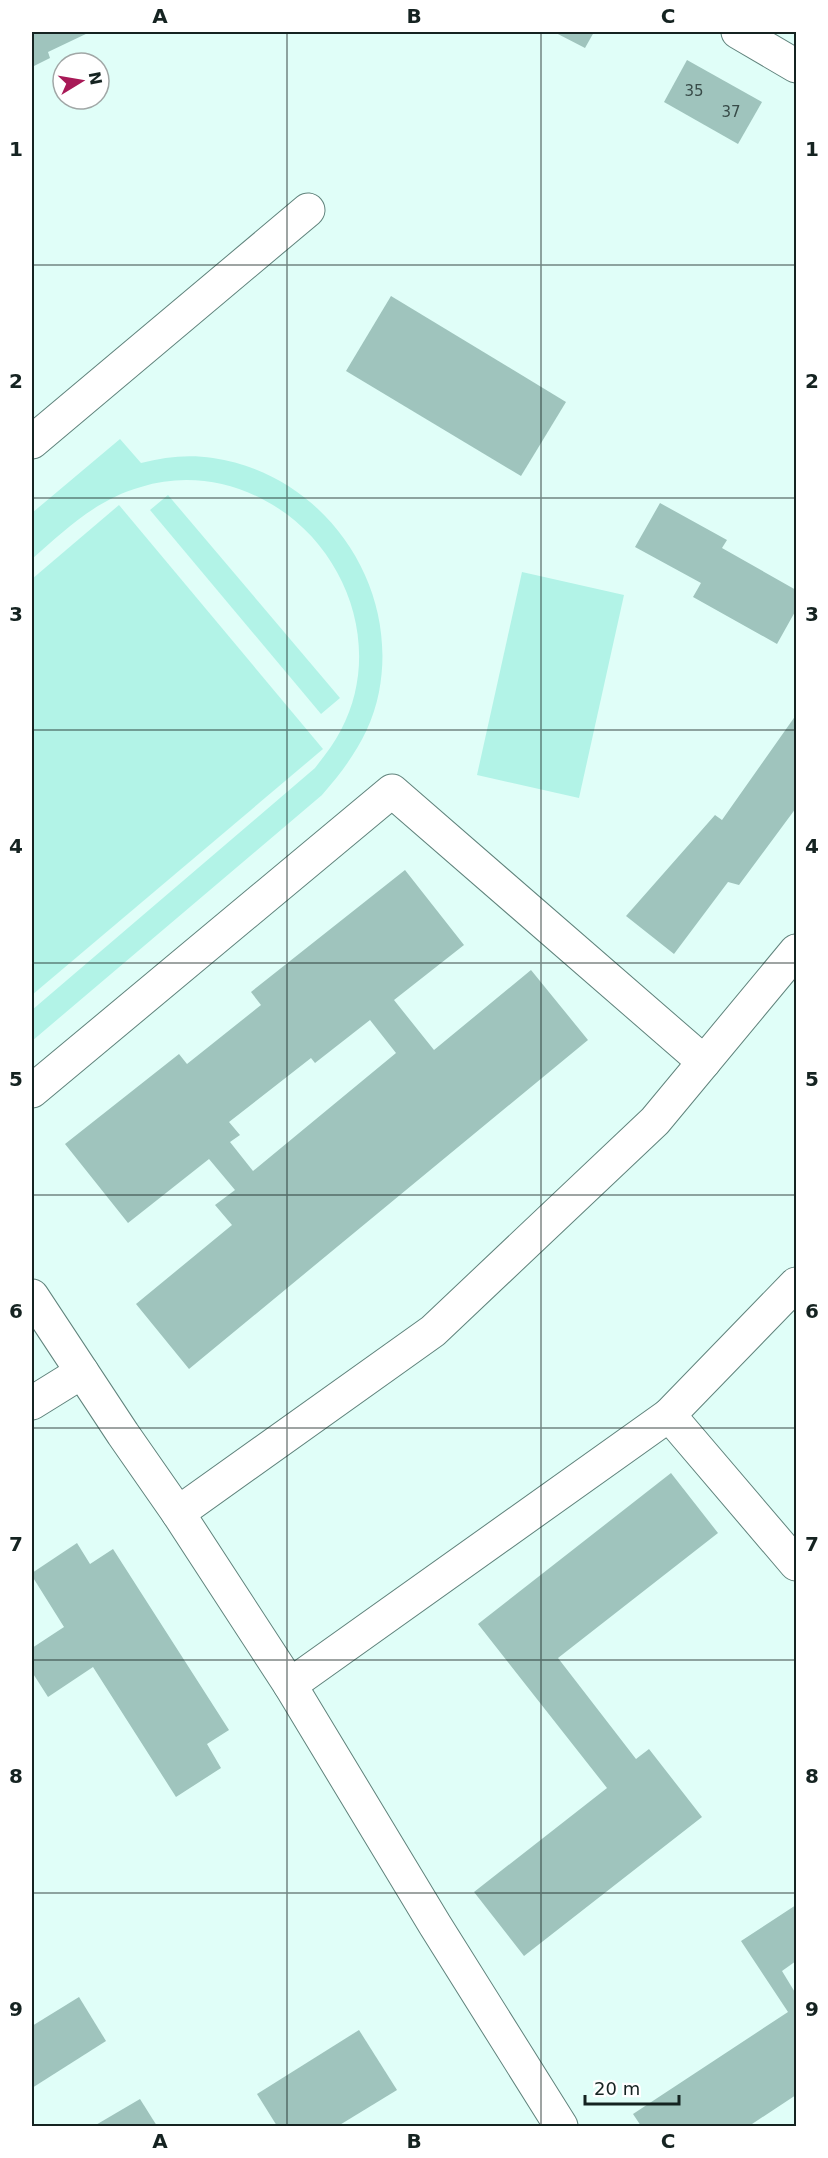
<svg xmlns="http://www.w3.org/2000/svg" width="828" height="2158" font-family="'DejaVu Sans',sans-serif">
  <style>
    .green { fill: #b2f3e7 }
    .building { fill: #9fc4bd; fill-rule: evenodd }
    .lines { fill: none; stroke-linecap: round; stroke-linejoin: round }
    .minor-casing { stroke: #60837c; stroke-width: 35 }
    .minor { stroke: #fff; stroke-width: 33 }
    .grid { fill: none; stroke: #152321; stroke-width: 1.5; stroke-opacity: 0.55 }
    .labels { text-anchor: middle; stroke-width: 6; stroke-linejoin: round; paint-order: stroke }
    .number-label { font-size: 15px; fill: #384b48 }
    .neatline { fill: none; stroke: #152321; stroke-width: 2 }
    .grid-label { font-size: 20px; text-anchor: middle; font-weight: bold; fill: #152321 }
  </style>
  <rect width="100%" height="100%" fill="#e0fef8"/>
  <!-- green -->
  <g class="green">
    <path d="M 120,439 L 141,463 C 165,457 188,454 213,458 C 323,474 400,583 379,692 C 371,733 349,764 322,795 L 32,1041 L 32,1010 L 315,768 C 324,756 334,744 341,730 C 385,647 345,542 264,500 C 226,480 183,474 141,487 C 97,499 65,530 32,559 L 32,513 Z"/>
    <path d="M 168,495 L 340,698 L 321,714 L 150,510 Z"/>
    <path d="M 119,505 L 323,749 L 32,995 L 32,579 Z"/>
    <path d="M 522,572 L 624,595 L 579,798 L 477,775 Z"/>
  </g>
  <!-- building -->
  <g class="building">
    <path d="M 32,32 L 90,32 L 48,52 L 50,58 L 32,67 Z"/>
    <path d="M 554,32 L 594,32 L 585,48 Z"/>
    <path d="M 687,60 L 762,102 L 738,144 L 664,102 Z"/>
    <path d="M 391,296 L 566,402 L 521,476 L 346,371 Z"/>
    <path d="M 660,503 L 727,540 L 722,548 L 796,590 L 796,610 L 777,644 L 693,597 L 701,583 L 635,547 Z"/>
    <path d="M 796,715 L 796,808 L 739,885 L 728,882 L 674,954 L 626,916 L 715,815 L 722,820 Z"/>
    <path d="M 405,870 L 464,945 L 394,1000 L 434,1050 L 531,970 L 588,1040 L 189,1369 L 136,1304 L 232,1225 L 215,1205 L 235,1190 L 209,1159 L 128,1223 L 65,1144 L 179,1054 L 187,1064 L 261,1005 L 251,992 ZM 370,1020 L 396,1053 L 253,1171 L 230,1142 L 240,1135 L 229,1122 L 311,1058 L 315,1063 Z"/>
    <path d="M 671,1473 L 718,1533 L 558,1658 L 636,1759 L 649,1749 L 702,1817 L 524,1956 L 474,1892 L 607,1788 L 478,1624 Z"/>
    <path d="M 77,1543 L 90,1564 L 113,1549 L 229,1730 L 207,1744 L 221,1768 L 176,1797 L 93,1667 L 48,1697 L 32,1672 L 32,1648 L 64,1627 L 32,1576 L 32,1573 Z"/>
    <path d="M 796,1905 L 796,1961 L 782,1971 L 796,1994 L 796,2095 L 749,2126 L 641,2126 L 633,2114 L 788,2012 L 741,1941 Z"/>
    <path d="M 79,1997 L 106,2041 L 32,2088 L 32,2026 Z"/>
    <path d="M 359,2030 L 397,2090 L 338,2126 L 277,2126 L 257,2094 Z"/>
    <path d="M 140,2099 L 157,2126 L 94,2126 Z"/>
  </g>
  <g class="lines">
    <defs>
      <g id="minor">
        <path d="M 738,32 L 796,66"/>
        <path d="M 32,442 L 308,210"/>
        <path d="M 32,1091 L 392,791 L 704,1062"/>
        <path d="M 32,1296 L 123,1434 L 178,1513 L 433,1331 L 655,1121 L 796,951"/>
        <path d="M 32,1403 L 82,1372"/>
        <path d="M 669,1415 L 796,1284"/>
        <path d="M 178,1513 L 290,1685 L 669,1415 L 796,1564"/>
        <path d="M 290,1685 L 435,1925 L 561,2126"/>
      </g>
    </defs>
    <!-- minor casing -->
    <use href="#minor" class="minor-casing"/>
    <!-- minor -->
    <use href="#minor" class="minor"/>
  </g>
  <!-- grid -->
  <path class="grid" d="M 287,32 L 287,2126M 541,32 L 541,2126M 32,265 L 796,265M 32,498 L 796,498M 32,730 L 796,730M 32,963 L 796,963M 32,1195 L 796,1195M 32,1428 L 796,1428M 32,1660 L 796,1660M 32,1893 L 796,1893"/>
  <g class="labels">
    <!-- number labels -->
    <g class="number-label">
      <text x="694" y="96">35</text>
      <text x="731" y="117">37</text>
    </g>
  </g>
  <!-- border -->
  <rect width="828" height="2158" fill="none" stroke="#ffffff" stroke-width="66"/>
  <!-- north arrow -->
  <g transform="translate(81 81) rotate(79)"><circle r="28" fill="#ffffff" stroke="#a1a7a6" stroke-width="1.5"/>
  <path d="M0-4.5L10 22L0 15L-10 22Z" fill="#a81957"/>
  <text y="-9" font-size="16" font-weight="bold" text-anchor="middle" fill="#152321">N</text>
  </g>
  <!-- scale -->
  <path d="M585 2095v9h94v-9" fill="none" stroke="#152321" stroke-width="3"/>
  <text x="594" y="2095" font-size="18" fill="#152321" stroke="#ffffff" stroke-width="4.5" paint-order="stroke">20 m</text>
  <rect x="33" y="33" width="762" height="2092" class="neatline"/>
  <g class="grid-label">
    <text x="160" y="23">A</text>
    <text x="414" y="23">B</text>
    <text x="668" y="23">C</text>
    <text x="16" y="156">1</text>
    <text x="812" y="156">1</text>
    <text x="16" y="388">2</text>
    <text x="812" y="388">2</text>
    <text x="16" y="621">3</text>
    <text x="812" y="621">3</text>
    <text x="16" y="853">4</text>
    <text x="812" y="853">4</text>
    <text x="16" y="1086">5</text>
    <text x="812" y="1086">5</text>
    <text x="16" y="1318">6</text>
    <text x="812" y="1318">6</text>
    <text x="16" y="1551">7</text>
    <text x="812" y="1551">7</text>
    <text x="16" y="1783">8</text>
    <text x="812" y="1783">8</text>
    <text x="16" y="2016">9</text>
    <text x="812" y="2016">9</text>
    <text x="160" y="2148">A</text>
    <text x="414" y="2148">B</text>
    <text x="668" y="2148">C</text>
  </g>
</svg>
